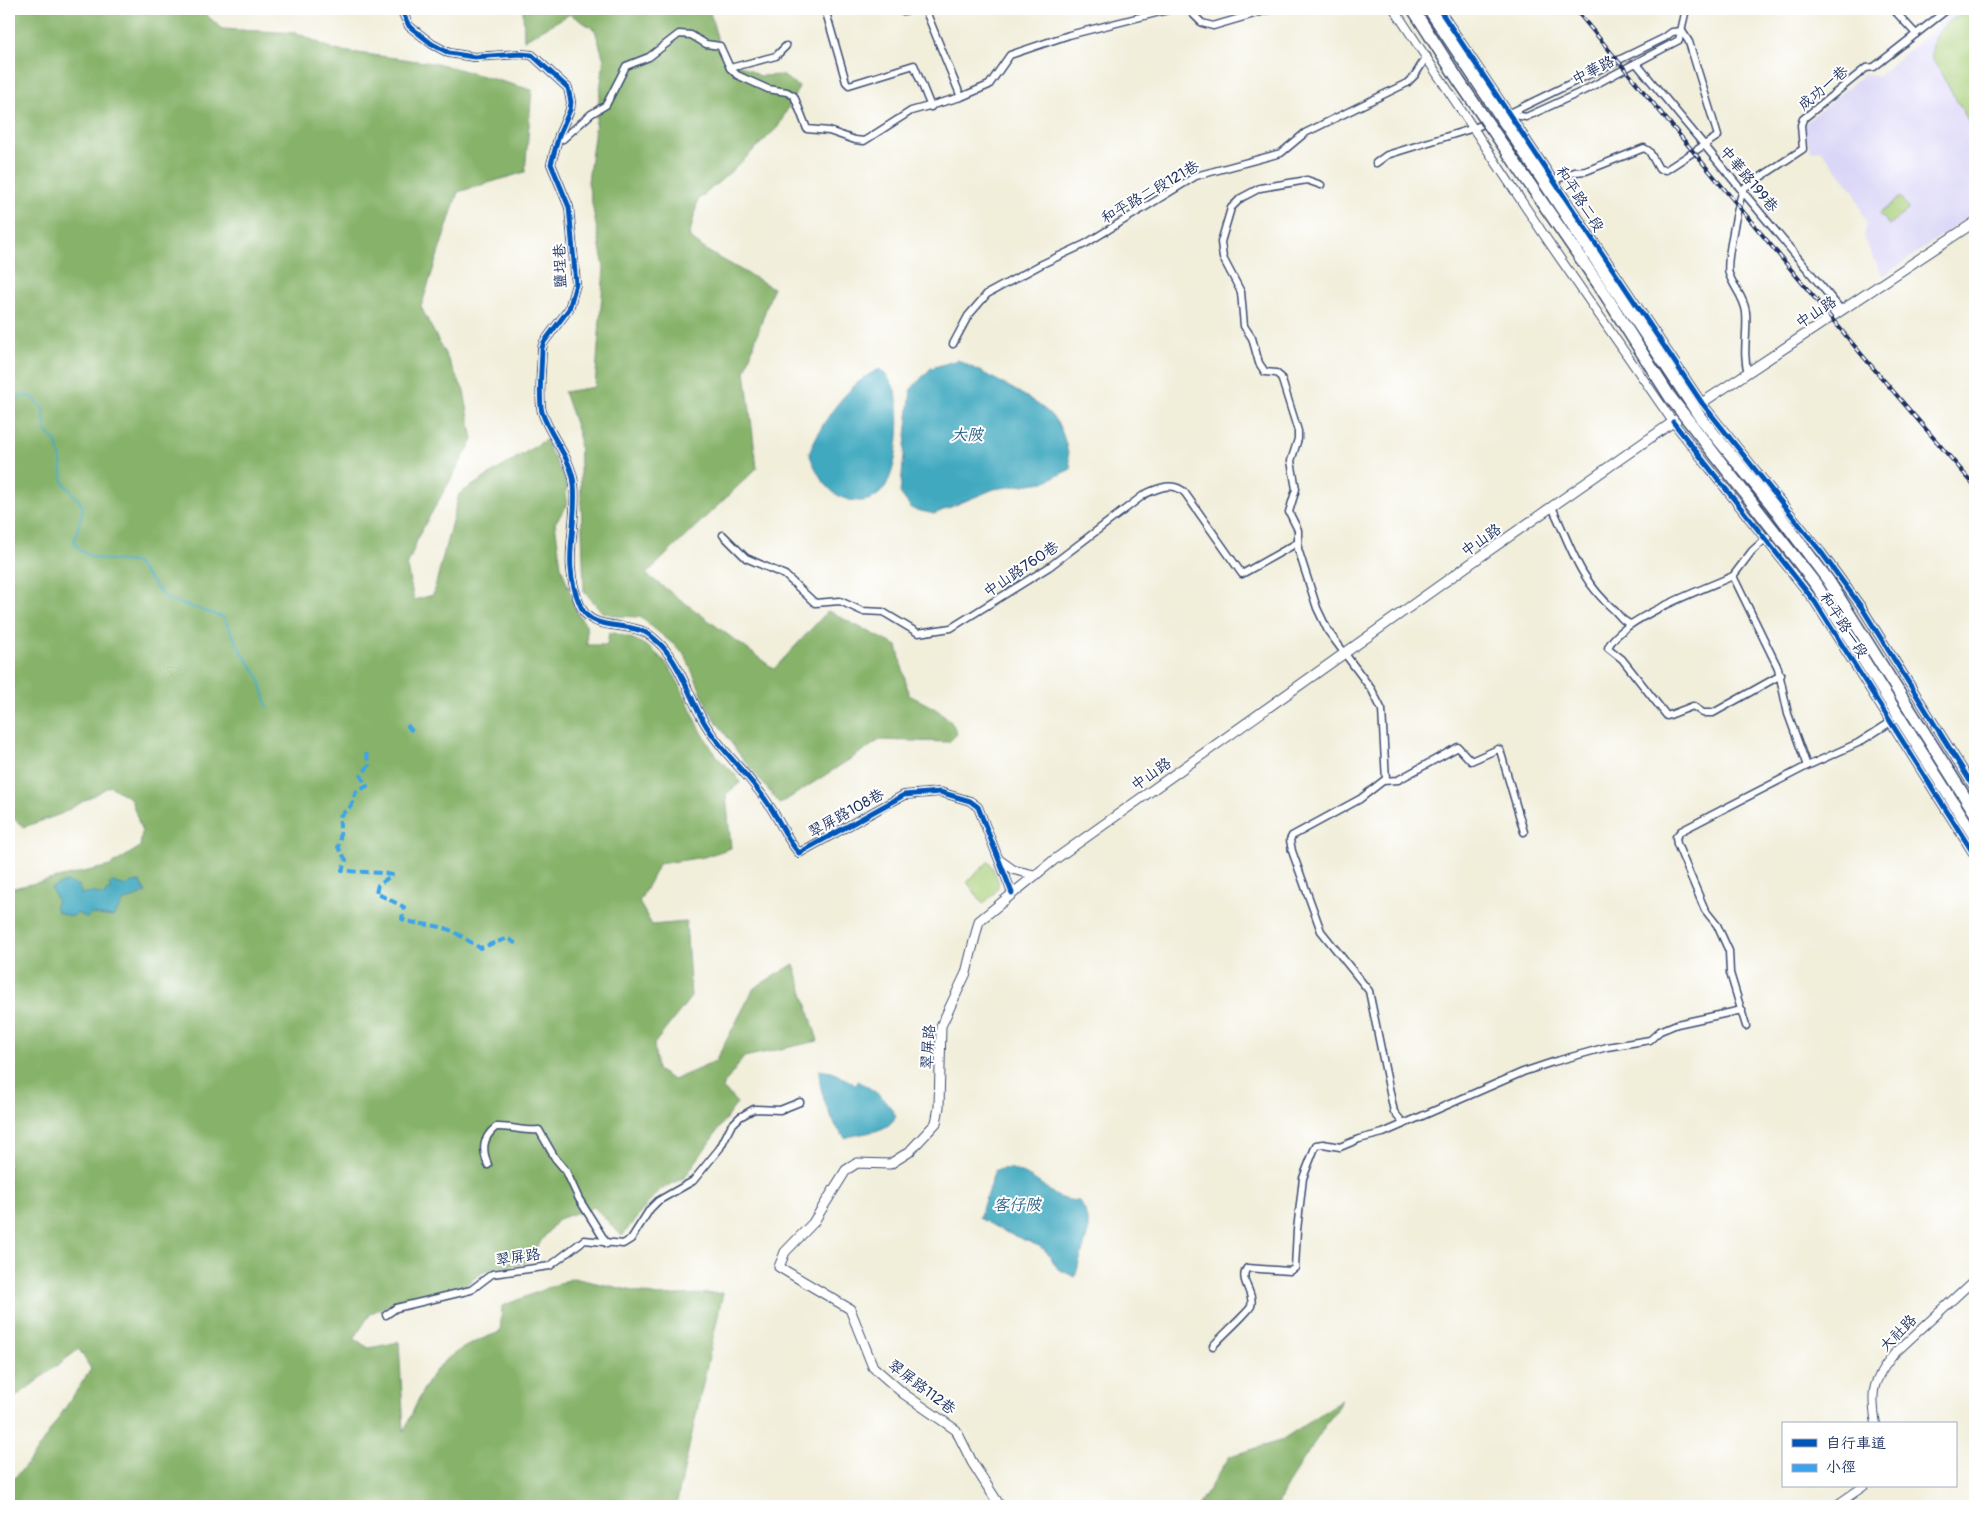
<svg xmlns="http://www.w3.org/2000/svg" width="1984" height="1515" font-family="Pangolin,'LXGW WenKai TC',sans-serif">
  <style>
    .built { fill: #dad6f7 }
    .green { fill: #a9cf79; stroke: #627f6c }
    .forest { fill: #86b269; stroke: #507064 }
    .water { fill: #40a9bf; stroke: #2e6c8e }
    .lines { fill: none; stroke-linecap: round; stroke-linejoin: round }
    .stream { stroke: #40a9bf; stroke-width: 2 }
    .minor-casing { stroke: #3b4c71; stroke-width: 9 }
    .tertiary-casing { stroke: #3b4c71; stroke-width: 10 }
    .secondary-casing { stroke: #3b4c71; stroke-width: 11 }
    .minor { stroke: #fff; stroke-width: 6 }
    .tertiary { stroke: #fff; stroke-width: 8 }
    .secondary { stroke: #fff; stroke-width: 9 }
    .rail-casing { stroke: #1b2f5e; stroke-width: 4 }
    .rail { stroke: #fff; stroke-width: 2; stroke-dasharray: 5.5; stroke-linecap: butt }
    .motorway-bridge-casing { stroke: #3b4c71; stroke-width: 14; stroke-linecap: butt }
    .motorway-bridge { stroke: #fff; stroke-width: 11 }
    .quiet { stroke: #3da3ed; stroke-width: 4; stroke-dasharray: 8 4; stroke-linecap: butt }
    .cycleway-casing { stroke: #fff; stroke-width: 8 }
    .cycleway { stroke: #0057b8; stroke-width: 5 }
    .labels { text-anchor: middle; stroke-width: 4; stroke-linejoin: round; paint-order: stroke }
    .street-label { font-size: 15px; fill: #1b2f5e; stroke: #fff }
    .water-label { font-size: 16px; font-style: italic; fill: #2a6085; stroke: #fff }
  </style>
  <rect width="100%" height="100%" fill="#fff"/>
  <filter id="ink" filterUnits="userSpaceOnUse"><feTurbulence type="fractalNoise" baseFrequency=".02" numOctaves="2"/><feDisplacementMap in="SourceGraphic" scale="10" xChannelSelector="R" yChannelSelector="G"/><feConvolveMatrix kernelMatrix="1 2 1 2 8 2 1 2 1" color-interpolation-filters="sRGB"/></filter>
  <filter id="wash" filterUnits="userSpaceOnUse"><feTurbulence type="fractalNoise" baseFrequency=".0096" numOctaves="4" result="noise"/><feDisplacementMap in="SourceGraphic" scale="20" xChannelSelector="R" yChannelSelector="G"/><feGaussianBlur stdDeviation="1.12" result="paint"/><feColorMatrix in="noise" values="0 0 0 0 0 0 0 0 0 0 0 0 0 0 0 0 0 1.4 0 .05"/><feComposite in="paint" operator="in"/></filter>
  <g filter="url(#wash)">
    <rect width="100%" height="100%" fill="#f1eeda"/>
    <!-- built -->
    <path class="built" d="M 1957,9 L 1975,9 L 1975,212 L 1883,276 L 1864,239 L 1866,222 L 1854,191 L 1821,150 L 1811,151 L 1803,125 L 1865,73 L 1877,77 Z"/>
    <!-- green -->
    <g class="green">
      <path d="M 1975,12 L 1975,132 L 1932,58 C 1930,32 1951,14 1975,12 Z"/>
      <path d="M 1900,197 L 1909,209 L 1889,225 L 1879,214 Z"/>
      <path d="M 989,861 C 1001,886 1004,885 983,904 L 967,882 Z"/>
    </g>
    <!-- forest -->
    <g class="forest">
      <path d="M 9,9 L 200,9 L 222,29 L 297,33 L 335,50 L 440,64 L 532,90 L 525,172 L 458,192 L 421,307 L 464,391 L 473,440 L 419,535 L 407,567 L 414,600 L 433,595 L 459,494 L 545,440 L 567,484 L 566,507 L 555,523 L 561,566 L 577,613 L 586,625 L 587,645 L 607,645 L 609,632 C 686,647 678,706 718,757 C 725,767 737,772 740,783 L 726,794 L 731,848 L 704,857 L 659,864 L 639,902 L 652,925 L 686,922 L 691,997 L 654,1044 L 657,1070 L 673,1080 L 715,1062 L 754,988 L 794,964 L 818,1041 L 744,1057 L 722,1087 L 737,1103 L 685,1177 L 658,1191 L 622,1236 L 594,1207 L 558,1219 L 524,1263 L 486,1270 L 464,1286 L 385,1306 L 370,1314 L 354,1339 L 369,1348 L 399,1342 L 404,1431 C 415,1409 425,1377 445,1361 C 460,1347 481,1339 500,1332 L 502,1306 L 573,1278 L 657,1296 L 723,1293 L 676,1506 L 9,1506 L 9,1484 L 32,1458 L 91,1369 L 79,1349 L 9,1402 L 9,889 L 110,866 L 140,847 L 142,832 L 131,799 L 110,786 L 61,814 L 24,827 L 9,815 Z"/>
      <path d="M 523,9 L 709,9 L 722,55 L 760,76 L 782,75 L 799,87 L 778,127 L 734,169 L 698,200 L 689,237 L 709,252 L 773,288 L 745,371 L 757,468 L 646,574 L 774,669 L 828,611 L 897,646 L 909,695 C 926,704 952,714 957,734 L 949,742 L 880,740 L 780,804 L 739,754 L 710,712 L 684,653 L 640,617 L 616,616 L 602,612 L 584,591 L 579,435 L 564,392 L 595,387 L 604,268 L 588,182 L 604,60 L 595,30 L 570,14 L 524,40 Z"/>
      <path d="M 1342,1400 L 1287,1485 L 1277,1506 L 1198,1506 L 1230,1456 L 1280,1441 Z"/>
    </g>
    <!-- water -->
    <g class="water">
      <path d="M 958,360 C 982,373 1043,401 1056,421 C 1065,433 1068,454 1071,469 L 1044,482 L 994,489 L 934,514 L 912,509 L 900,493 L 911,389 L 931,368 Z"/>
      <path d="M 880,369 C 888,377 893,383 896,394 C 902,417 898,474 882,491 C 875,498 870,500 862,501 C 833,503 818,478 809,453 C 821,423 848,382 880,369 Z"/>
      <path d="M 66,882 L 79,886 L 81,894 L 92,892 L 105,896 L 106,891 L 111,889 L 109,885 L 112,882 L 126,886 L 132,882 L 140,882 L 146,893 L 124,901 L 113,917 L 91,914 L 87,918 L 77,913 L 72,917 L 57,912 L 55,905 L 57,901 L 51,888 Z"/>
      <path d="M 819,1070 L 832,1072 L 855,1084 L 858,1081 C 874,1090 887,1099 896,1116 C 888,1134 861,1132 845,1138 C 830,1122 819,1092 819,1070 Z"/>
      <path d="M 1010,1168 C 1018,1172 1028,1175 1035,1180 C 1056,1193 1052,1199 1079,1201 L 1085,1210 L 1089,1229 L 1075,1277 L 1058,1269 L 1046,1251 L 1039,1246 L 1005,1232 L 979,1218 L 995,1170 Z"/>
    </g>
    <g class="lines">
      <!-- stream -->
      <path class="stream" d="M 9,397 L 31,396 L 43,408 L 46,431 L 56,442 L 61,459 L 63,482 L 80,502 L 83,509 L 74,542 C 88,566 114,557 136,563 L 166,599 L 223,617 L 241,651 L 259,677 L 268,708"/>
    </g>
  </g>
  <g filter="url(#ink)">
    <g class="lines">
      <defs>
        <g id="minor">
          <path d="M 825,9 L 846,82 L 849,85 L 914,65 L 931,107"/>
          <path d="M 902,9 L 903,11 L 913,9"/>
          <path d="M 925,9 L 961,97"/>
          <path d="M 1188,9 L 1202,23 L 1213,26 L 1271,9"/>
          <path d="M 1893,9 L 1916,34"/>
          <path d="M 1636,63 L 1842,311"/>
          <path d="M 730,68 L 776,56 L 786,46"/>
          <path d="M 1508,114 L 1526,117 L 1583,91 L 1679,40 L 1686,9"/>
          <path d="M 559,135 L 563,139 L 591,114 L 606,105 L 626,66 L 649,57 L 679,34 L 691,35 L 706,44 L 720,46 L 730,68 L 737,75 L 768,89 L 787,92 L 794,96 L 807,129 L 829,131 L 855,140 L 864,141 L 911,111 L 961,97 L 989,85 L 1010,55 L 1069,35 L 1172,9"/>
          <path d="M 1376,163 L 1387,155 L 1474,128 L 1508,114 L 1664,38 L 1672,32 L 1682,31"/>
          <path d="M 1553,181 L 1575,172 L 1586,171 L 1644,148 L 1649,151 L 1659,169 L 1666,170 L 1718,136 L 1689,42 L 1682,31"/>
          <path d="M 1321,185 L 1307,180 L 1260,188 L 1241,198 L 1231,208 L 1229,215 L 1221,242 L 1223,258 L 1241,292 L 1244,326 L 1252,338 L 1259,363 L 1265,372 L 1276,373 L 1281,377 L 1298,431 L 1298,439 L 1291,461 L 1296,489 L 1289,512 L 1298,530 L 1298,549 L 1317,608 L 1328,631 L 1372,690 L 1382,710 L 1386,780"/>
          <path d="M 953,344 L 968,316 L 987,294 L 1040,265 L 1085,244 L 1196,176 L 1281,153 L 1305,133 L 1407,83 L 1415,75 L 1427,56"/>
          <path d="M 1748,373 C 1742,353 1748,333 1746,312 C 1744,297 1734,288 1729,274 C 1725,264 1739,199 1744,188 L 1803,149 L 1801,125 L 1803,119 L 1866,68 L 1874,67 L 1948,9"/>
          <path d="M 1552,507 C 1572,548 1578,578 1614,610 C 1620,616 1623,622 1631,624"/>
          <path d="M 1786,520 L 1752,551 L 1733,576 L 1778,668 L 1788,714 L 1807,766"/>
          <path d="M 723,535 L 746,558 L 785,575 L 815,603 L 840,601 L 862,611 L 883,612 L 918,633 L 951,628 L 1049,567 L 1145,494 C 1158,488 1174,481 1185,493 L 1242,574 L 1297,543"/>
          <path d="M 1733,576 C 1704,589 1619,619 1608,648 L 1622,659 L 1667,716 L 1693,706 L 1703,713 L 1713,713 L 1781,675"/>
          <path d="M 1746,1026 L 1730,973 L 1729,951 L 1717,925 L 1705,910 L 1677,844 L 1676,837 L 1681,831 L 1807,766 L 1858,743 L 1894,720"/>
          <path d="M 1403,1123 L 1394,1112 L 1369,991 L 1321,931 L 1292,851 L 1290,840 L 1292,836 L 1360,799 L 1383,781 L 1398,780 L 1458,747 L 1471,761 L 1498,749 L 1500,750 L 1524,832"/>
          <path d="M 488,1165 C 482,1150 482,1138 496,1127 C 511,1126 524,1132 539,1130 L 555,1158 L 566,1171 L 579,1199 L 607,1244"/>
          <path d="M 386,1315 L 396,1308 L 471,1290 L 492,1274 L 550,1266 L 584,1240 L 623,1244 L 631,1239 L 650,1209 L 658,1201 L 693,1181 L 720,1148 L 731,1126 L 740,1117 L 754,1109 L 780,1110 L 800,1102"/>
          <path d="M 1213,1346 C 1220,1337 1250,1311 1251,1306 C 1255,1293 1238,1280 1247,1268 L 1290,1271 L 1295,1268 L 1297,1230 L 1303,1178 L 1316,1145 L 1323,1144 L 1340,1147 L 1359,1139 L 1383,1133 L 1523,1072 L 1553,1062 L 1607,1047 L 1650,1040 L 1660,1031 L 1677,1024 L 1742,1010"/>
        </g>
        <g id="tertiary">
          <path d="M 401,9 L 409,26 L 432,44 L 449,53 L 474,57 L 520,54 L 532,55 L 568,88 L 571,102 L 570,110 L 559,135 L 551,164 L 569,207 L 576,284 L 569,309 L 544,342 L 542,348 C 542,364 538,398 542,412 C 550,437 571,457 574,484 C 578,529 560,562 581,607 C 592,632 628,621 648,634 C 653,637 658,642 662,646 C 682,668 689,697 704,722 C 722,753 750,775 769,805 C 780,821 786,839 799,853 L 904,795 L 940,792 L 970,801 L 978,807 L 1012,893"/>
          <path d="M 1394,9 L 1548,241 L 1673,422 L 1815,602 L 1975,856"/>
          <path d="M 1439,9 L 1702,403 L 1821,552 L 1862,608 L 1975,789"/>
          <path d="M 1665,379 L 1732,466 L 1743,469"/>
          <path d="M 1000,860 L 1014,870 L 1036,875"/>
          <path d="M 1876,1424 C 1870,1390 1873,1381 1894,1354 L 1975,1279"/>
          <path d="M 1835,1506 L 1864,1486"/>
        </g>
        <path id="secondary" d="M 1000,1506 L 972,1462 L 956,1430 L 904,1394 L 873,1367 L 850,1309 L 779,1267 L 785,1252 L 813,1223 L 846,1170 L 857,1163 L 890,1164 L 909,1152 L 936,1123 L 939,1107 L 941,1026 L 966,973 L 979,921 L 1054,860 L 1477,559 L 1673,422 L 1975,222"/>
      </defs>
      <!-- minor casing -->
      <use href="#minor" class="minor-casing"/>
      <!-- tertiary casing -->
      <use href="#tertiary" class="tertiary-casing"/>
      <!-- secondary casing -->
      <use href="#secondary" class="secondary-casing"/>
      <!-- minor -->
      <use href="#minor" class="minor"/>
      <!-- tertiary -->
      <use href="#tertiary" class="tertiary"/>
      <!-- secondary -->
      <use href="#secondary" class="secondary"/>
      <defs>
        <path id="rail" d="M 1575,9 L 1862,355 L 1975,486"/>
      </defs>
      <!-- rail casing -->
      <use href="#rail" class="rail-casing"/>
      <!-- rail -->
      <use href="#rail" class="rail"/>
      <defs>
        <g id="motorway-bridge">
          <path d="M 1413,9 L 1459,81 L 1601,288 L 1670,397 L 1817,586 L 1975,837"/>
          <path d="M 1429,9 L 1700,417 L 1771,504 L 1828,580 L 1975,813"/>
        </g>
      </defs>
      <!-- motorway-bridge casing -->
      <use href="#motorway-bridge" class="motorway-bridge-casing"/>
      <!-- motorway-bridge -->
      <use href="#motorway-bridge" class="motorway-bridge"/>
      <!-- quiet -->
      <g class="quiet">
        <path d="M 407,725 L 412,731"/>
        <path d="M 366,753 L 369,765 L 361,776 L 367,786 L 356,792 L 351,806 L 340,816 C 339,826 342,838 338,847 L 346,860 L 342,870 C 359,873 375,871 392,875 L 378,885 L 376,893 L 404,907 L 402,919 C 416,925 431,924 445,928 C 452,930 474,944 480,948 L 508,938 L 519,946"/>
      </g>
      <defs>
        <g id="cycleway">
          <path d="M 401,9 L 409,26 L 432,44 L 449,53 L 474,57 L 520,54 L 532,55 L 568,88 L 571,102 L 570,110 L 559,135 L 551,164 L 569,207 L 576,284 L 569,309 L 544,342 L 542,348 C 542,364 538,398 542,412 C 550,437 571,457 574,484 C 578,529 560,562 581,607 C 592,632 628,621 648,634 C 653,637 658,642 662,646 C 682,668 689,697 704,722 C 722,753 750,775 769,805 C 780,821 786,839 799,853 L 904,795 L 940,792 L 970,801 L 978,807 L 1012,893"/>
          <path d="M 1439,9 L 1702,403 L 1821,552 L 1862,608 L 1975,789"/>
          <path d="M 1673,422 L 1815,602 L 1975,856"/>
        </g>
      </defs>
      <!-- cycleway casing -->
      <use href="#cycleway" class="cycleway-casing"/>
      <!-- cycleway -->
      <use href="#cycleway" class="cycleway"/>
    </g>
  </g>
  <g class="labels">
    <!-- street labels -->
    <g class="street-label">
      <text transform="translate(1593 70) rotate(-27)" y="5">中華路</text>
      <text transform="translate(1823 88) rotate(-40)" y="5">成功一巷</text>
      <text transform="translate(1749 179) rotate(50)" y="5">中華路199巷</text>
      <text transform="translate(1150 192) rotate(-30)" y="5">和平路二段121巷</text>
      <text transform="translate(1580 199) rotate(57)" y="5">和平路二段</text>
      <text transform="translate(560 266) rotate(-92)" y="5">鹽埕巷</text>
      <text transform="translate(1816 312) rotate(-33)" y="5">中山路</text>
      <text transform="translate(1481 540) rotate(-35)" y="5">中山路</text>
      <text transform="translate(1021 569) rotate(-34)" y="5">中山路760巷</text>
      <text transform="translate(1844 625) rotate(57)" y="5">和平路一段</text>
      <text transform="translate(1151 774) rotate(-35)" y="5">中山路</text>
      <text transform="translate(846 813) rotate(-29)" y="5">翠屏路108巷</text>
      <text transform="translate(928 1047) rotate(-86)" y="5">翠屏路</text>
      <text transform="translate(518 1257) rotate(-9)" y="5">翠屏路</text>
      <text transform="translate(1898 1333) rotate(-45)" y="5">大社路</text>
      <text transform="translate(922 1387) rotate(37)" y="5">翠屏路112巷</text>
    </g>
    <!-- water labels -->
    <g class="water-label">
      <text x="967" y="440">大陂</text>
      <text x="1017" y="1210">客仔陂</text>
    </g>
  </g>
  <!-- margin -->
  <rect width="1984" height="1515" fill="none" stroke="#fff" stroke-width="30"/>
  <!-- legend -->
  <rect x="1782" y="1422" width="175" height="65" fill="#ffffff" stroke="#a4acbf"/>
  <rect x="1792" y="1439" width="25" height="8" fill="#0057b8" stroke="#a4acbf"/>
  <text x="1826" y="1448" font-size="15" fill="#1b2f5e">自行車道</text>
  <rect x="1792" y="1464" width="25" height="8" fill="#3da3ed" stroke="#a4acbf"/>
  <text x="1826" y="1472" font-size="15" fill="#1b2f5e">小徑</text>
</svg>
